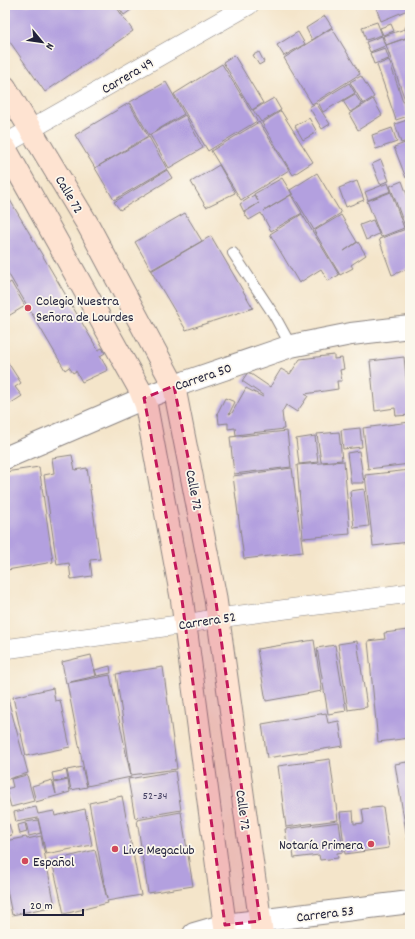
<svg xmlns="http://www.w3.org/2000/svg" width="415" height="939" font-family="Dekko,sans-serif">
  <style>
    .building { fill: #b3a0df }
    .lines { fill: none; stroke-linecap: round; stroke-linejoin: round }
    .service-casing { stroke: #8b8482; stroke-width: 12 }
    .minor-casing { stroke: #8b8482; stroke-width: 20 }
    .tertiary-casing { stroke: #8b8482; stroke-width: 24 }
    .secondary-casing { stroke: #8b8482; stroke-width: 24 }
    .service { stroke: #fff; stroke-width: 10 }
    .minor { stroke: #fff; stroke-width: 19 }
    .tertiary { stroke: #fff; stroke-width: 22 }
    .secondary { stroke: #fee3d1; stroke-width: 22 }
    .marked { fill: #c2185b; fill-opacity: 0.2; stroke: #c2185b; stroke-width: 3; stroke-dasharray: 8 5; stroke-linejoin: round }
    .poi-dot { fill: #d1495b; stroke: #fbf7ec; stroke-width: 1.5 }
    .labels { text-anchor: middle; stroke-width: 3.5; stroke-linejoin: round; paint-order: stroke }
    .number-label { font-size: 12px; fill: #464264 }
    .street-label { font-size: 14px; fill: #22223b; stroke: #fbf7ec }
    .poi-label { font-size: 14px; fill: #22223b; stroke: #fbf7ec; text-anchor: start }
  </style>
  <rect width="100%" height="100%" fill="#fbf7ec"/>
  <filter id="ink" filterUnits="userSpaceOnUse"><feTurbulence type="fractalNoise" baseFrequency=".025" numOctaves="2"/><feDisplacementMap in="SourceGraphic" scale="8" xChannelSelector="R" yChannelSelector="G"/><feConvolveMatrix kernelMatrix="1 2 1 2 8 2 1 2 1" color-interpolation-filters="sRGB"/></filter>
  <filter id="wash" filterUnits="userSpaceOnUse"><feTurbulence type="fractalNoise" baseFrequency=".012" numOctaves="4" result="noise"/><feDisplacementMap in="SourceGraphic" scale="16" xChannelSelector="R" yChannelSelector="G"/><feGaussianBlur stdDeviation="0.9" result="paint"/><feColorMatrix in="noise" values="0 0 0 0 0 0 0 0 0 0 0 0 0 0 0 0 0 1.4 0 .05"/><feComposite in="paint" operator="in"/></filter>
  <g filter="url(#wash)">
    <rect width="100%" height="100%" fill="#f4e5ca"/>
    <g id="blocks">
      <!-- building -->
      <g class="building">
        <path d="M 5,5 L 115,5 L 133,31 L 45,92 L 5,35 Z"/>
        <path d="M 117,5 L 138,5 L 124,15 Z"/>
        <path d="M 375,5 L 410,5 L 410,9 L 381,21 Z"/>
        <path d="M 325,16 L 332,27 L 312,40 L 306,28 Z"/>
        <path d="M 377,22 L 382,35 L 366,40 L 362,27 Z"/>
        <path d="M 391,24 L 394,31 L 383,35 L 380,28 Z"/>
        <path d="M 410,25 L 410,36 L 409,37 L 405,27 Z"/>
        <path d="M 332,28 L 360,74 L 312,104 L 284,58 Z"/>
        <path d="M 405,29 L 408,37 L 386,45 L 383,36 Z"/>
        <path d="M 298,32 L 305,44 L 284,56 L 277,45 Z"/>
        <path d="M 382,36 L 385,46 L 370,52 L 366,42 Z"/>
        <path d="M 410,37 L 410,98 L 405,100 L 386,45 Z"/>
        <path d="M 385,48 L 389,59 L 374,64 L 370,53 Z"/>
        <path d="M 259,52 L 264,62 L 259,65 L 253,55 Z"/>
        <path d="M 234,55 L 263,103 L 252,110 L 223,62 Z"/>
        <path d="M 389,60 L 408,116 L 396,120 L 377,65 Z"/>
        <path d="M 222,64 L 257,121 L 208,151 L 174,94 Z"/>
        <path d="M 361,76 L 374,97 L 363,104 L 350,82 Z"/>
        <path d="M 166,82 L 184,114 L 149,135 L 130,102 Z"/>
        <path d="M 349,83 L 355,93 L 323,112 L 318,102 Z"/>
        <path d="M 355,94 L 362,105 L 350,112 L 343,101 Z"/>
        <path d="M 274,98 L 281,110 L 261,122 L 253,110 Z"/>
        <path d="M 373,99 L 382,115 L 358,130 L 349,114 Z"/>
        <path d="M 129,103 L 148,136 L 95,168 L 75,135 Z"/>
        <path d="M 316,103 L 330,124 L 322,129 L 309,107 Z"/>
        <path d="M 281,111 L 313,162 L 293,175 L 262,123 Z"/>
        <path d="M 185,115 L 203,148 L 169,168 L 150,135 Z"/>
        <path d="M 309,118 L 317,132 L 303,140 L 295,126 Z"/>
        <path d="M 410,119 L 410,140 L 401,143 L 395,124 Z"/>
        <path d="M 259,122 L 289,170 L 241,200 L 211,151 Z"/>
        <path d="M 392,128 L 397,142 L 376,149 L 372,135 Z"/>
        <path d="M 149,137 L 167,169 L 114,200 L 95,168 Z"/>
        <path d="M 408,142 L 410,147 L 410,176 L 406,178 L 394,147 Z"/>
        <path d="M 381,160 L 389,181 L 380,184 L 372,164 Z"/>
        <path d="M 219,165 L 235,193 L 206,207 L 191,182 Z"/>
        <path d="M 167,170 L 172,178 L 120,210 L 114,202 Z"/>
        <path d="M 317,173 L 341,213 L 314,230 L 290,190 Z"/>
        <path d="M 282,178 L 292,194 L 264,211 L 291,195 L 302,213 L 271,231 L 261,213 L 249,220 L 244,213 L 259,203 L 244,212 L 240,204 L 254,195 L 258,201 L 254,194 Z"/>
        <path d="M 357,181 L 364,200 L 346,207 L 339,188 Z"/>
        <path d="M 402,181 L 410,203 L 410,268 L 392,275 L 379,239 L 406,229 L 390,186 Z"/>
        <path d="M 388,183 L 391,191 L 368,200 L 365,192 Z"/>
        <path d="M 391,192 L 404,228 L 381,237 L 367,201 Z"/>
        <path d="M 7,195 L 98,350 L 102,348 L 105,353 L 100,356 L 108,370 L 82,382 L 76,371 L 73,373 L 69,367 L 65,370 L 5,268 L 5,196 Z"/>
        <path d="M 185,213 L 202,241 L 151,270 L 135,242 Z"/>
        <path d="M 302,214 L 339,275 L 328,281 L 321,269 L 299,283 L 270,234 Z"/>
        <path d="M 341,215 L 357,242 L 344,251 L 358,242 L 366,255 L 351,265 L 353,268 L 340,275 L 314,231 Z"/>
        <path d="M 373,220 L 379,234 L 366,240 L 360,225 Z"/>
        <path d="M 211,236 L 253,308 L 186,330 L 151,271 Z"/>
        <path d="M 11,282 L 25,306 L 5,318 L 5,286 Z"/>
        <path d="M 334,355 L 334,359 L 342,358 L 344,369 L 340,370 L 342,381 L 337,381 L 338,389 L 305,394 L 308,396 L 297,412 L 286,405 L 282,412 L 284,429 L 236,435 L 235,428 L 228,429 L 228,423 L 219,424 L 218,415 L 219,415 L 217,414 L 225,398 L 235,402 L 229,414 L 232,413 L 246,388 L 263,397 L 264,396 L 242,381 L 248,372 L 270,387 L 281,369 L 290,374 L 300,359 Z"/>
        <path d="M 404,357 L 410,415 L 396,416 L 395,408 L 375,411 L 370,361 Z"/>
        <path d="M 5,358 L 21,383 L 15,387 L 22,396 L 5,407 Z"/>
        <path d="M 410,422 L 410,464 L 368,469 L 363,428 Z"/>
        <path d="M 360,428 L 362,447 L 343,449 L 341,430 Z"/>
        <path d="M 287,431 L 291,467 L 234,474 L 230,437 Z"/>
        <path d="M 339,432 L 342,460 L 321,462 L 317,434 Z"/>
        <path d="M 315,436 L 318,462 L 299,464 L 296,439 Z"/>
        <path d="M 359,451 L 364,483 L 351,483 L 347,453 Z"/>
        <path d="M 72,455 L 75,470 L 87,468 L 100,559 L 90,560 L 92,576 L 71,579 L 69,563 L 57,565 L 44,475 L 54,473 L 52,458 Z"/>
        <path d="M 344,461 L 350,534 L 303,538 L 297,465 Z"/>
        <path d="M 39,467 L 53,562 L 7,570 L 5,558 L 5,472 Z"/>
        <path d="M 292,468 L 303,552 L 244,559 L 233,476 Z"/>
        <path d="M 410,470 L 410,542 L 373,546 L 365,475 Z"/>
        <path d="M 364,489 L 369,526 L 354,528 L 350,491 Z"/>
        <path d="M 408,630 L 410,652 L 410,738 L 378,742 L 368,641 L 385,639 L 384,633 Z"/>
        <path d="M 314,640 L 322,691 L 266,701 L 257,649 Z"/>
        <path d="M 357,641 L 367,707 L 348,710 L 338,644 Z"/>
        <path d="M 335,645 L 346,711 L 328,714 L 317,648 Z"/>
        <path d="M 91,655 L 96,676 L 66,683 L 62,662 Z"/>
        <path d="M 110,666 L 111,673 L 97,676 L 95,670 Z"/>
        <path d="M 163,667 L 177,769 L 131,775 L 116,674 Z"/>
        <path d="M 110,675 L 131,777 L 87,786 L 67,683 Z"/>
        <path d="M 53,688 L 55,701 L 60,700 L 70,747 L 26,756 L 13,697 Z"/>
        <path d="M 8,699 L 28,773 L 5,780 L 5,700 Z"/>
        <path d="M 326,713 L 328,723 L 339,721 L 343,746 L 267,758 L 262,724 Z"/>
        <path d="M 330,759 L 338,820 L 286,827 L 278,766 Z"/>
        <path d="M 407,762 L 410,781 L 410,844 L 408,844 L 395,764 Z"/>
        <path d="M 82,767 L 87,787 L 71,790 L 67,770 Z"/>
        <path d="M 66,770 L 68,779 L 54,782 L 52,773 Z"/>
        <path d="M 175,771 L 181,810 L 135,818 L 128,779 Z"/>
        <path d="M 27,775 L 34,801 L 11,807 L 6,789 L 13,787 L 11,779 Z"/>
        <path d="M 52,780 L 56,794 L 54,783 L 68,780 L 70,792 L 36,802 L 32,786 Z"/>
        <path d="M 122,796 L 141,895 L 107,901 L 108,903 L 64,914 L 52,861 L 95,850 L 107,899 L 89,803 Z"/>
        <path d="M 36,807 L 38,814 L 54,811 L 55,816 L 85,809 L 92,845 L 46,854 L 38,818 L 16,822 L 14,812 Z"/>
        <path d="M 383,807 L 389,848 L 345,854 L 340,812 L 353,811 L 354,824 L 364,823 L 362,809 Z"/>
        <path d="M 181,812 L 193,886 L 148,893 L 137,820 Z"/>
        <path d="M 38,820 L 41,833 L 29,836 L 26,822 Z"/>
        <path d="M 339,822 L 343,852 L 337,853 L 338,858 L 320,860 L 319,855 L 294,858 L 292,844 L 287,845 L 285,829 Z"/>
        <path d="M 25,823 L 27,832 L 20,834 L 18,825 Z"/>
        <path d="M 9,824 L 12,835 L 5,837 L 5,825 Z"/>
        <path d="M 41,836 L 55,906 L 12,915 L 5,880 L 5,841 L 26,837 L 27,839 Z"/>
      </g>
    </g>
  </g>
  <g filter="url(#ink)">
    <use href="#blocks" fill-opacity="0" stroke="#8b8482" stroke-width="1"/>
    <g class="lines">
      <defs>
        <path id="service" d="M 233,253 L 274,315 L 291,346"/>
        <g id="minor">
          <path d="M 5,144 L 249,5"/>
          <path d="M 5,649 L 185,624 L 218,618 L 410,593"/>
        </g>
        <g id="tertiary">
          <path d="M 5,458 L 144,398 L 186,382 L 291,346 L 351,334 L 410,327"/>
          <path d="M 194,934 L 225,925 L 410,902"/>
        </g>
        <g id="secondary">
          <path d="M 5,87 L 88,225 L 174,386 L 215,595 L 262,934"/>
          <path d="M 5,148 L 140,390 L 146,405 L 182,600 L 226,934"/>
        </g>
      </defs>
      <!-- service casing -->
      <use href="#service" class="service-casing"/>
      <!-- minor casing -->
      <use href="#minor" class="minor-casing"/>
      <!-- tertiary casing -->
      <use href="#tertiary" class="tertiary-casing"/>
      <!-- secondary casing -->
      <use href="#secondary" class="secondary-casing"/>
      <!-- service -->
      <use href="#service" class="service"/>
      <!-- minor -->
      <use href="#minor" class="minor"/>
      <!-- tertiary -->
      <use href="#tertiary" class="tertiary"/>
      <!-- secondary -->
      <use href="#secondary" class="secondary"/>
    </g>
  </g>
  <!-- marked area -->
  <path class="marked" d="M 174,386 L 215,595 L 260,921 L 225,925 L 182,600 L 144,398 Z"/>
  <!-- markers -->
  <g class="poi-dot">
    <circle cx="28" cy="308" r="4"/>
    <circle cx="371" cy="844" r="4"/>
    <circle cx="115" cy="849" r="4"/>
    <circle cx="25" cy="861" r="4"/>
  </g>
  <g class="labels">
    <!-- number labels -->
    <g class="number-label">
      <text x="155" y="799">52-34</text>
    </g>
    <!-- street labels -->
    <g class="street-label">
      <text transform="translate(127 75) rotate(-30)" y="5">Carrera 49</text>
      <text transform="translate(70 194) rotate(59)" y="5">Calle 72</text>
      <text transform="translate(203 376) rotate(-19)" y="5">Carrera 50</text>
      <text transform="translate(195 490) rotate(79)" y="5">Calle 72</text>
      <text transform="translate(207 620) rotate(-9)" y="5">Carrera 52</text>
      <text transform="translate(244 810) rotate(82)" y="5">Calle 72</text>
      <text transform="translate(325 913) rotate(-7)" y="5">Carrera 53</text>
    </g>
    <!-- poi labels -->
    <g class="poi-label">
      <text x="36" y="305">Colegio Nuestra<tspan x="36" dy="16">Señora de Lourdes</tspan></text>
      <text x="363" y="849" text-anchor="end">Notaría Primera</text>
      <text x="123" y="854">Live Megaclub</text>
      <text x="33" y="866">Español</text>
    </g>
  </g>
  <!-- margin -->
  <rect width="415" height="939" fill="none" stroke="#fbf7ec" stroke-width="20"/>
  <!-- north arrow -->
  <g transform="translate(42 42) rotate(119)" stroke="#fbf7ec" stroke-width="3" paint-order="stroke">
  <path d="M0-3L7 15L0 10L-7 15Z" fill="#22223b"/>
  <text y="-6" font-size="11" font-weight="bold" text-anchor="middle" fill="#22223b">N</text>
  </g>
  <!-- scale -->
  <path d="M24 909v6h59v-6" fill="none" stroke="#22223b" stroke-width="2"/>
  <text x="30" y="909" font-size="12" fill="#22223b" stroke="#fbf7ec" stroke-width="3" paint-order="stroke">20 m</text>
</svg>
